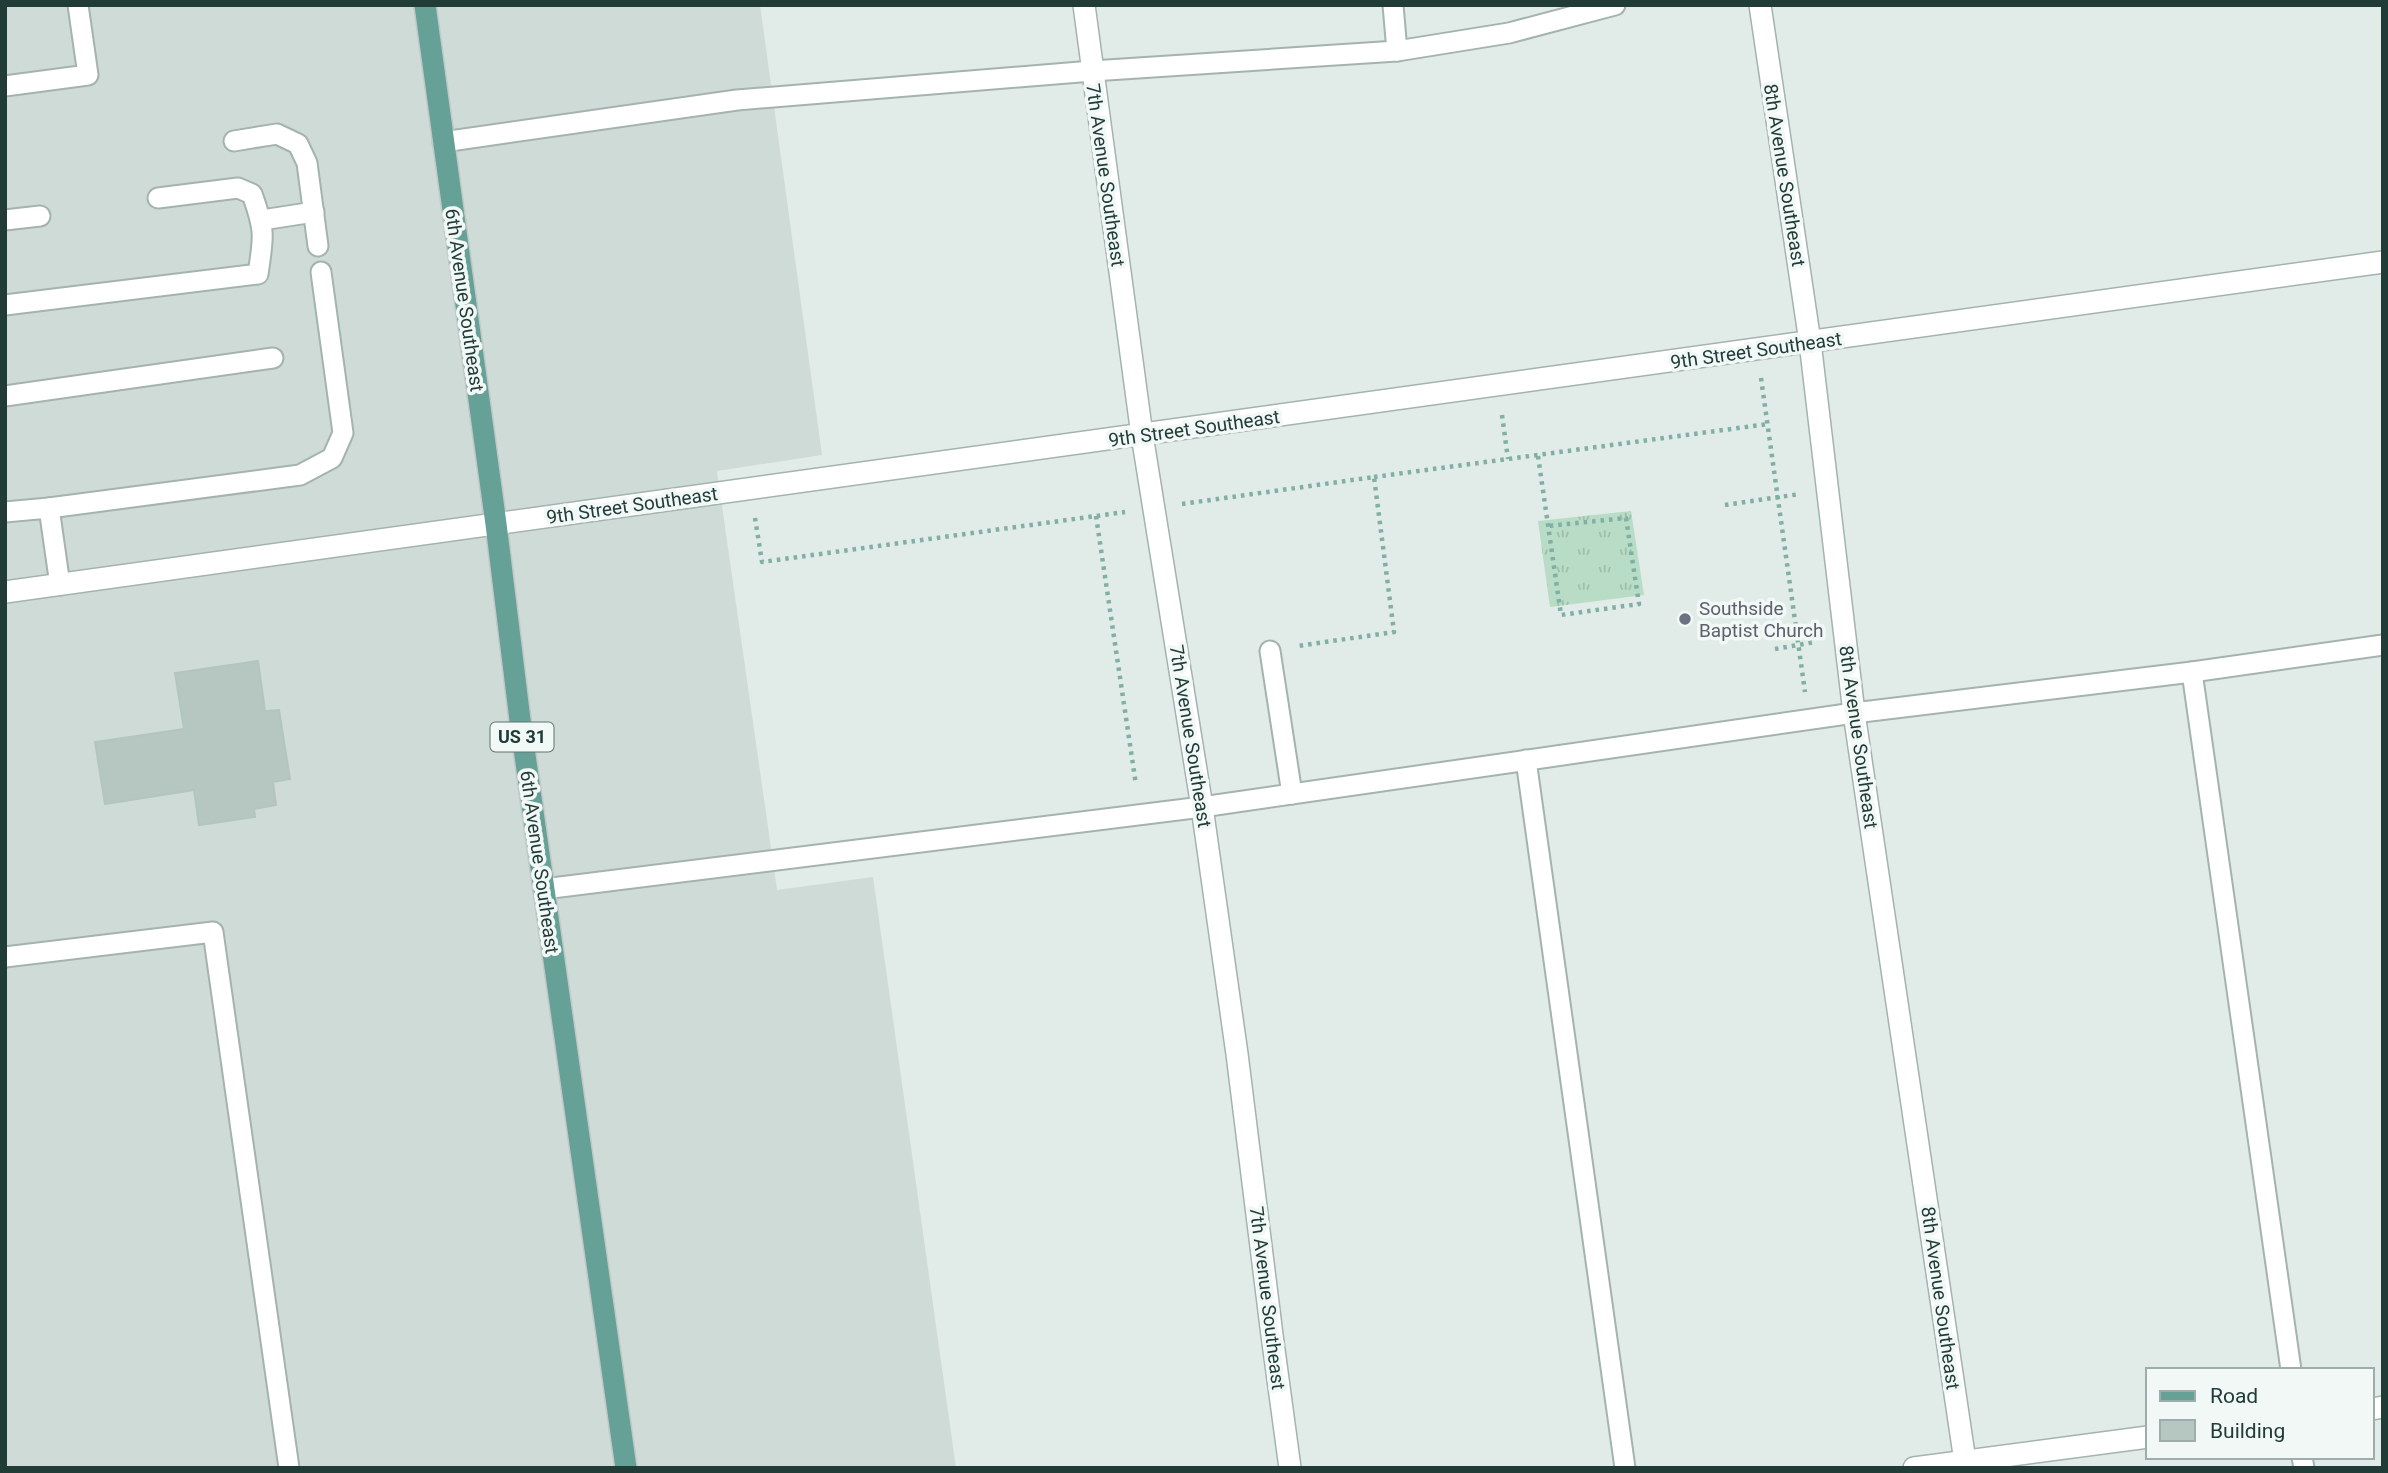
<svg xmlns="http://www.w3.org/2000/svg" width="2388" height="1473" font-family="Roboto,sans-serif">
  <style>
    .built { fill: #cfdbd7 }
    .grass { fill: url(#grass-tufts) }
    .building { fill: #b6c6c1; stroke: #b3c5bf; stroke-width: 2 }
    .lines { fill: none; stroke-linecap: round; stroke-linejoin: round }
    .service-casing { stroke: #a4b3af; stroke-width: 23 }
    .minor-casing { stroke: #a4b3af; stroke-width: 24 }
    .primary-casing { stroke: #c1c8c7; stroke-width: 24 }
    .path { stroke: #81afa4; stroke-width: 4.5; stroke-dasharray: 3.5 5; stroke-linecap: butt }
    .service { stroke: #fff; stroke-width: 19 }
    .minor { stroke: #fff; stroke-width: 21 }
    .primary { stroke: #65a197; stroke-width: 21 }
    .worship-dot { fill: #6b7280; stroke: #f1f8f5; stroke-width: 2.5 }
    .labels { text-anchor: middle; stroke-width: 7; stroke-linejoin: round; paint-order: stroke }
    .shield { fill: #f1f8f5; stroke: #5f7470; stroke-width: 2 }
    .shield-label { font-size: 18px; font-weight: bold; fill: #213c37 }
    .street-label { font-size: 19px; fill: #213c37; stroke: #f1f8f5 }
    .worship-label { font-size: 19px; fill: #5b616d; stroke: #f1f8f5; text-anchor: start }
  </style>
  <defs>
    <pattern id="grass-tufts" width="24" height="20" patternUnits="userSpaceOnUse" patternTransform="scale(1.75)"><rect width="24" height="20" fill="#b9dcc6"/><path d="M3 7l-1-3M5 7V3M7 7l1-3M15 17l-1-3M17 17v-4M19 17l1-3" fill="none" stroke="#9fbeab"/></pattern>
  </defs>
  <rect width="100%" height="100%" fill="#e1ebe7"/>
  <!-- built -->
  <path class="built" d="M 5,5 L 760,5 L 822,455 L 717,471 L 777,890 L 873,877 L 956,1468 L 5,1468 Z"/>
  <!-- grass -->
  <path class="grass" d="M 1631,511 L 1644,595 L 1550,607 L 1538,521 Z"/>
  <!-- building -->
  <path class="building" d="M 258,661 L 265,711 L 279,710 L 290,779 L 273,782 L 276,805 L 254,809 L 255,817 L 199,825 L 194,790 L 105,804 L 95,742 L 184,729 L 175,673 Z"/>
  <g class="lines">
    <defs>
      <g id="service">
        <path d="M 1393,5 L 1397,51"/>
        <path d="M 5,86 L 88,75 L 78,5"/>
        <path d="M 234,141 L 277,134 L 298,144 L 307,163 L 318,246"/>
        <path d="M 443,142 L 737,100 L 1092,71 L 1397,51 L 1509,33 L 1615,5"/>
        <path d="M 5,220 L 40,216"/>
        <path d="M 262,220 L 314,212"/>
        <path d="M 5,305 L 258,274 C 264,236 265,230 252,194 L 238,188 L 158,198"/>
        <path d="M 5,396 L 273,358"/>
        <path d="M 49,508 L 300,475 L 332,458 L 343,433 L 321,272"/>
        <path d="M 5,512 L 49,508 L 60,585"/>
        <path d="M 1270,651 L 1292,794"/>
        <path d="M 2192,672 L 2291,1370"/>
        <path d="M 1526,760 L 1625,1468"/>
        <path d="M 544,889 L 1202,807 L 1854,713 L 2192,672 L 2383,645"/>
        <path d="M 5,957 L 213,932 L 289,1468"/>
        <path d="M 2302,1457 L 2304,1468"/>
      </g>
      <g id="minor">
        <path d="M 1084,5 L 1142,435 L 1202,807 L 1237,1054 L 1272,1335 L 1290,1468"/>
        <path d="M 1760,5 L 1810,342 L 1854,713 L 1966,1468"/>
        <path d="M 5,592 L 2383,262"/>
        <path d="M 2372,1409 L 2383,1407"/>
        <path d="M 1914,1468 L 2148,1437"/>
      </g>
      <path id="primary" d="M 425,5 L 496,524 L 520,720 L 626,1468"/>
    </defs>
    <!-- service casing -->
    <use href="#service" class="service-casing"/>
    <!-- minor casing -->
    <use href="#minor" class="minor-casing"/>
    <!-- primary casing -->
    <use href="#primary" class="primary-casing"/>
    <!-- path -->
    <g class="path">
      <path d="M 1761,378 L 1805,692"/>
      <path d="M 1502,415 L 1508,459"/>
      <path d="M 1538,456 L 1561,615 L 1639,604 L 1626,518 L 1548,526"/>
      <path d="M 1374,477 L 1768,424"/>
      <path d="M 1182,504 L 1374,477 L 1394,632 L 1298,646"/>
      <path d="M 1725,505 L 1800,494"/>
      <path d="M 1096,516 L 1136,785"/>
      <path d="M 755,518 L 762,562 L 1125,512"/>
      <path d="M 1775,649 L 1815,642"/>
    </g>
    <!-- service -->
    <use href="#service" class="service"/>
    <!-- minor -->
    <use href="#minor" class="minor"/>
    <!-- primary -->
    <use href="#primary" class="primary"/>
  </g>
  <!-- markers -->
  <circle class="worship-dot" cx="1685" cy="619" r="7"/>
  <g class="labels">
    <!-- shield labels -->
    <rect class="shield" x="490.5" y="722.5" width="63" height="29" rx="5"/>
    <g class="shield-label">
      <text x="522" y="743">US 31</text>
    </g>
    <!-- street labels -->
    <g class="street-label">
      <text transform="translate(1106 175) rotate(82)" y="7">7th Avenue Southeast</text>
      <text transform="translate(1785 175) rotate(81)" y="7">8th Avenue Southeast</text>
      <text transform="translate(465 300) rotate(82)" y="7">6th Avenue Southeast</text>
      <text transform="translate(1756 350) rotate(-8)" y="7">9th Street Southeast</text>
      <text transform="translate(1194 428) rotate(-8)" y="7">9th Street Southeast</text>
      <text transform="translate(632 505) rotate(-8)" y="7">9th Street Southeast</text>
      <text transform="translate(1191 736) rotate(81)" y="7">7th Avenue Southeast</text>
      <text transform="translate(1859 737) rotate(82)" y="7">8th Avenue Southeast</text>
      <text transform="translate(540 862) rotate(82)" y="7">6th Avenue Southeast</text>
      <text transform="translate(1268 1298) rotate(83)" y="7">7th Avenue Southeast</text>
      <text transform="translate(1941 1298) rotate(82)" y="7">8th Avenue Southeast</text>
    </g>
    <!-- worship labels -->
    <g class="worship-label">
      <text x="1699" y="615">Southside<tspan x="1699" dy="22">Baptist Church</tspan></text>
    </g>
  </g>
  <!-- border -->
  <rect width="2388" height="1473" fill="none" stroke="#213c37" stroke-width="14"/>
  <!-- legend -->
  <rect x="2146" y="1368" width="228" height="91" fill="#f1f8f5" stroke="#9eada9" stroke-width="2"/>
  <rect x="2160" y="1391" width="35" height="10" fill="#65a197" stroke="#9eada9" stroke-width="2"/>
  <text x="2210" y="1403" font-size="21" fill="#213c37">Road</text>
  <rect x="2160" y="1420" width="35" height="21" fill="#b6c6c1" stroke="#9eada9" stroke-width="2"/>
  <text x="2210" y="1438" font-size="21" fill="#213c37">Building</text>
</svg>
